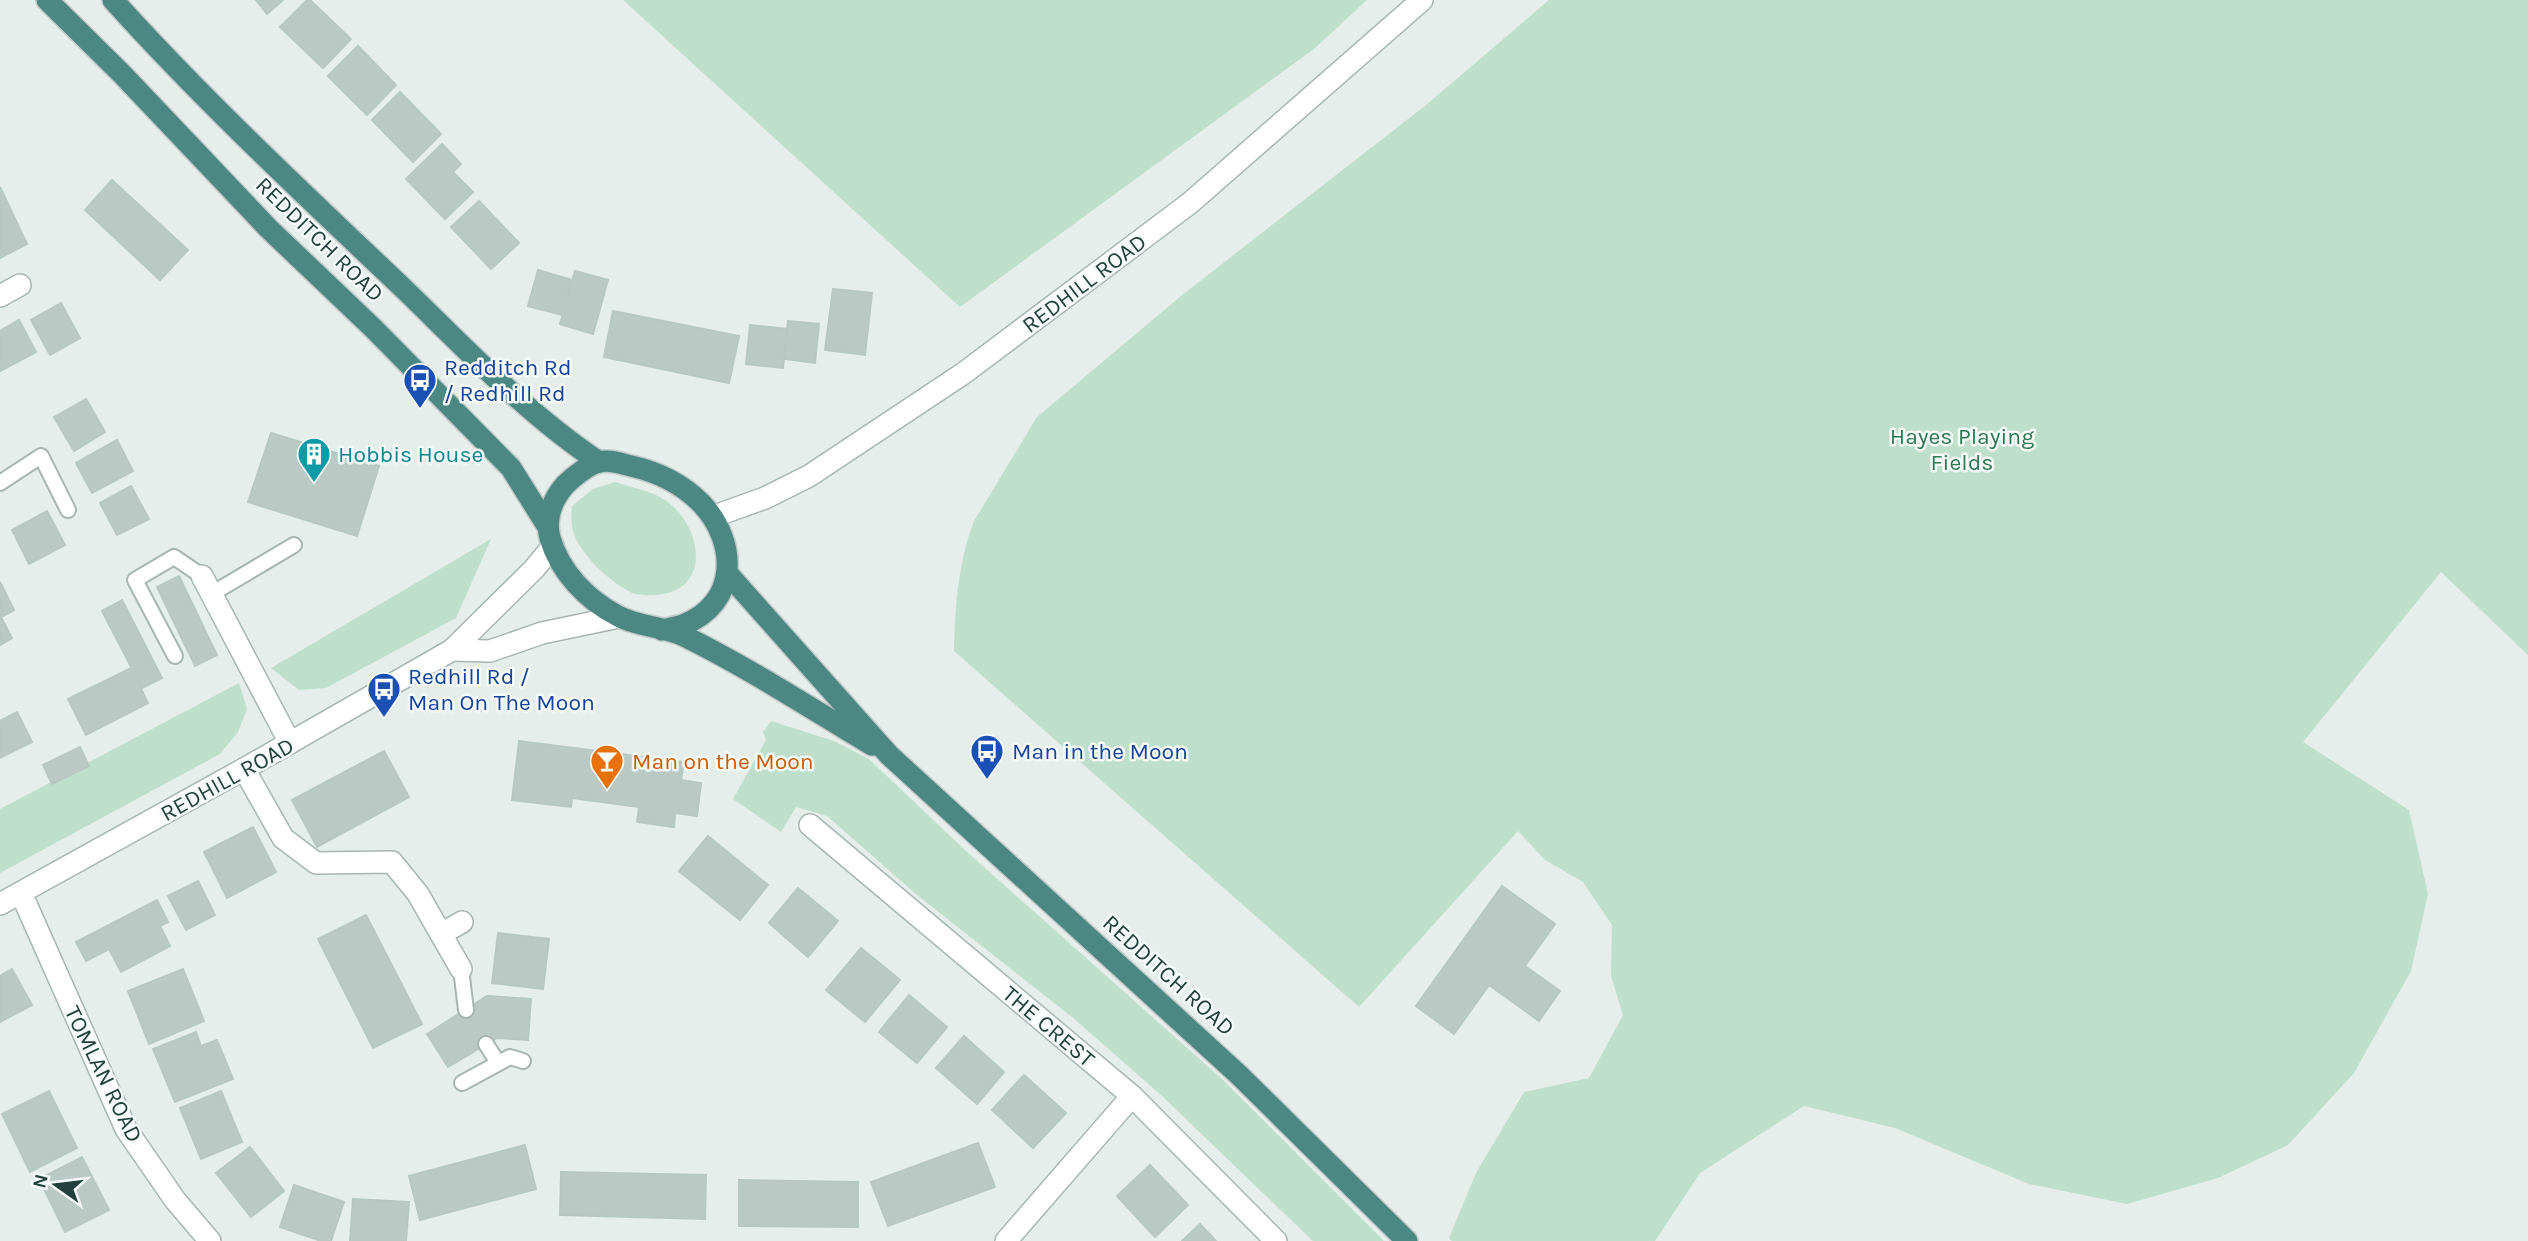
<svg xmlns="http://www.w3.org/2000/svg" width="2528" height="1241" font-family="Karla,sans-serif">
  <style>
    .green { fill: #bedfcb }
    .building { fill: #bac9c4; stroke: #b7c8c3; stroke-width: 2 }
    .lines { fill: none; stroke-linecap: round; stroke-linejoin: round }
    .service-casing { stroke: #a7b6b3; stroke-width: 18 }
    .minor-casing { stroke: #a7b6b3; stroke-width: 24 }
    .tertiary-casing { stroke: #a7b6b3; stroke-width: 24 }
    .trunk-casing { stroke: #c1cac8; stroke-width: 24 }
    .service { stroke: #fff; stroke-width: 14 }
    .minor { stroke: #fff; stroke-width: 21 }
    .tertiary { stroke: #fff; stroke-width: 21 }
    .trunk { stroke: #4c8882; stroke-width: 21 }
    .labels { text-anchor: middle; stroke-width: 5; stroke-linejoin: round; paint-order: stroke }
    .street-label { font-size: 23px; fill: #23403c; stroke: #f5faf8 }
    .transit-label { font-size: 23px; fill: #164399; stroke: #f5faf8; text-anchor: start }
    .park-label { font-size: 23px; fill: #2d7853; stroke: #f5faf8 }
    .culture-label { font-size: 23px; fill: #0d838f; stroke: #f5faf8; text-anchor: start }
    .food-label { font-size: 23px; fill: #c56008; stroke: #f5faf8; text-anchor: start }
  </style>
  <rect width="100%" height="100%" fill="#e5eeeb"/>
  <!-- green -->
  <g class="green">
    <path d="M 623,0 L 1367,0 L 1314,49 L 960,307 Z"/>
    <path d="M 1549,0 L 2528,0 L 2528,655 L 2441,572 L 2303,742 L 2409,810 L 2428,894 L 2411,971 L 2354,1073 L 2288,1145 L 2218,1178 L 2127,1204 L 2029,1184 L 1895,1128 L 1804,1106 L 1700,1173 L 1655,1241 L 1452,1241 L 1449,1238 L 1476,1173 L 1524,1092 L 1589,1078 L 1623,1015 L 1611,976 L 1612,925 L 1583,882 L 1545,860 L 1518,831 L 1359,1007 L 954,651 C 955,607 958,563 974,521 L 1037,417 L 1181,296 L 1426,105 Z"/>
    <path d="M 615,482 C 630,487 652,491 665,500 C 678,509 689,524 693,538 C 705,580 677,601 636,594 C 625,592 601,572 593,563 C 576,542 569,533 572,506 L 593,489 Z"/>
    <path d="M 491,539 L 456,618 L 326,688 L 299,690 L 271,668 Z"/>
    <path d="M 239,683 L 247,709 L 238,732 L 220,754 L 0,873 L 0,809 Z"/>
    <path d="M 771,721 L 834,741 L 869,759 L 967,852 L 1222,1079 L 1384,1241 L 1313,1241 L 1162,1096 L 1072,1017 L 917,895 L 827,816 L 796,807 L 781,832 L 733,799 L 766,740 L 763,732 Z"/>
  </g>
  <!-- building -->
  <g class="building">
    <path d="M 256,0 L 283,0 L 267,14 Z"/>
    <path d="M 307,0 L 310,0 L 351,39 L 323,68 L 280,27 Z"/>
    <path d="M 358,46 L 396,85 L 367,115 L 328,76 Z"/>
    <path d="M 400,92 L 441,134 L 413,162 L 372,120 Z"/>
    <path d="M 442,144 L 461,164 L 453,172 L 473,192 L 445,219 L 406,179 Z"/>
    <path d="M 112,180 L 188,250 L 160,280 L 85,210 Z"/>
    <path d="M 0,187 L 27,244 L 0,258 Z"/>
    <path d="M 479,201 L 519,243 L 491,269 L 451,227 Z"/>
    <path d="M 538,270 L 572,280 L 562,315 L 528,306 Z"/>
    <path d="M 575,271 L 608,280 L 593,334 L 560,324 Z"/>
    <path d="M 833,289 L 872,293 L 865,355 L 825,350 Z"/>
    <path d="M 61,303 L 80,338 L 50,355 L 31,320 Z"/>
    <path d="M 613,311 L 739,336 L 729,383 L 604,357 Z"/>
    <path d="M 19,320 L 36,352 L 0,371 L 0,331 Z"/>
    <path d="M 788,321 L 819,324 L 815,363 L 784,359 Z"/>
    <path d="M 750,325 L 787,329 L 783,368 L 746,364 Z"/>
    <path d="M 86,399 L 105,432 L 74,451 L 54,417 Z"/>
    <path d="M 271,433 L 379,466 L 357,536 L 248,502 Z"/>
    <path d="M 117,440 L 133,471 L 92,493 L 76,463 Z"/>
    <path d="M 131,486 L 149,519 L 117,535 L 100,503 Z"/>
    <path d="M 47,511 L 65,545 L 29,564 L 12,530 Z"/>
    <path d="M 179,576 L 217,655 L 195,666 L 157,587 Z"/>
    <path d="M 0,582 L 14,610 L 1,617 L 12,638 L 0,645 Z"/>
    <path d="M 122,600 L 162,678 L 142,688 L 102,611 Z"/>
    <path d="M 131,668 L 148,703 L 86,735 L 68,699 Z"/>
    <path d="M 17,712 L 32,742 L 0,758 L 0,721 Z"/>
    <path d="M 519,741 L 684,762 L 681,780 L 701,783 L 697,816 L 675,813 L 674,827 L 637,822 L 639,807 L 572,798 L 571,807 L 512,800 Z"/>
    <path d="M 80,747 L 89,766 L 52,784 L 43,765 Z"/>
    <path d="M 384,751 L 409,797 L 317,847 L 292,800 Z"/>
    <path d="M 253,827 L 276,872 L 227,898 L 204,852 Z"/>
    <path d="M 708,836 L 768,885 L 740,920 L 679,871 Z"/>
    <path d="M 198,881 L 215,915 L 186,930 L 168,896 Z"/>
    <path d="M 1502,886 L 1555,924 L 1525,966 L 1560,991 L 1539,1021 L 1489,985 L 1454,1034 L 1416,1006 Z"/>
    <path d="M 798,888 L 838,921 L 808,957 L 769,923 Z"/>
    <path d="M 157,900 L 168,922 L 160,926 L 170,946 L 121,972 L 109,949 L 86,961 L 76,942 Z"/>
    <path d="M 366,915 L 422,1024 L 373,1048 L 318,939 Z"/>
    <path d="M 498,933 L 549,939 L 543,989 L 492,983 Z"/>
    <path d="M 861,948 L 900,980 L 865,1022 L 826,990 Z"/>
    <path d="M 12,969 L 32,1005 L 0,1022 L 0,976 Z"/>
    <path d="M 183,969 L 204,1021 L 149,1044 L 128,991 Z"/>
    <path d="M 909,995 L 947,1027 L 917,1063 L 879,1032 Z"/>
    <path d="M 487,996 L 531,999 L 528,1040 L 497,1038 L 448,1067 L 427,1034 Z"/>
    <path d="M 196,1032 L 201,1046 L 217,1040 L 233,1079 L 175,1102 L 153,1049 Z"/>
    <path d="M 964,1036 L 1004,1072 L 977,1104 L 936,1068 Z"/>
    <path d="M 1024,1075 L 1066,1113 L 1033,1148 L 992,1110 Z"/>
    <path d="M 49,1091 L 77,1148 L 30,1172 L 2,1114 Z"/>
    <path d="M 221,1091 L 242,1142 L 201,1159 L 180,1108 Z"/>
    <path d="M 978,1143 L 995,1187 L 888,1226 L 871,1182 Z"/>
    <path d="M 525,1145 L 536,1189 L 420,1220 L 409,1176 Z"/>
    <path d="M 250,1147 L 284,1191 L 251,1217 L 216,1173 Z"/>
    <path d="M 82,1157 L 109,1210 L 65,1232 L 39,1179 Z"/>
    <path d="M 1150,1165 L 1188,1205 L 1155,1237 L 1117,1196 Z"/>
    <path d="M 561,1172 L 706,1175 L 705,1219 L 560,1215 Z"/>
    <path d="M 739,1180 L 858,1182 L 858,1227 L 739,1226 Z"/>
    <path d="M 294,1185 L 344,1202 L 331,1241 L 321,1241 L 280,1227 Z"/>
    <path d="M 353,1199 L 409,1202 L 406,1241 L 350,1241 Z"/>
    <path d="M 1200,1224 L 1216,1241 L 1182,1241 Z"/>
  </g>
  <g class="lines">
    <defs>
      <g id="service">
        <path d="M 0,483 L 41,456 L 68,510"/>
        <path d="M 213,593 L 294,545"/>
        <path d="M 175,656 L 135,580 L 174,557 L 202,576"/>
        <path d="M 461,969 L 466,1010"/>
        <path d="M 486,1044 L 498,1063"/>
        <path d="M 462,1083 L 510,1057 L 523,1061"/>
      </g>
      <g id="minor">
        <path d="M 0,296 L 20,285"/>
        <path d="M 202,576 L 290,743"/>
        <path d="M 244,769 L 283,838 L 316,863 L 392,862 L 418,894 L 461,969"/>
        <path d="M 810,825 L 1132,1096 L 1276,1241"/>
        <path d="M 21,893 L 126,1129 L 175,1200 L 210,1241"/>
        <path d="M 441,934 L 462,922"/>
        <path d="M 1006,1241 L 1132,1096"/>
      </g>
      <g id="tertiary">
        <path d="M 712,517 L 765,498 L 809,476 L 964,373 L 1190,203 L 1422,0"/>
        <path d="M 452,650 L 490,651 L 542,633 L 619,617"/>
        <path d="M 0,904 L 244,769 L 452,650 L 534,569 L 553,546"/>
      </g>
      <g id="trunk">
        <path d="M 47,0 L 122,74 L 268,228 L 373,328 L 511,468 L 546,524"/>
        <path d="M 113,0 C 204,101 305,195 404,289 C 466,349 527,414 599,462"/>
        <path d="M 728,574 L 889,755 L 1239,1075 L 1407,1241"/>
        <path d="M 662,630 C 669,628 677,627 683,625 C 739,603 738,542 701,503 C 681,483 658,472 631,466 C 622,464 610,459 600,462 C 589,464 573,477 565,485 C 552,500 545,519 550,538 C 560,572 587,600 618,616 C 638,627 663,626 684,636 C 749,668 810,708 872,745"/>
      </g>
    </defs>
    <!-- service casing -->
    <use href="#service" class="service-casing"/>
    <!-- minor casing -->
    <use href="#minor" class="minor-casing"/>
    <!-- tertiary casing -->
    <use href="#tertiary" class="tertiary-casing"/>
    <!-- trunk casing -->
    <use href="#trunk" class="trunk-casing"/>
    <!-- service -->
    <use href="#service" class="service"/>
    <!-- minor -->
    <use href="#minor" class="minor"/>
    <!-- tertiary -->
    <use href="#tertiary" class="tertiary"/>
    <!-- trunk -->
    <use href="#trunk" class="trunk"/>
  </g>
  <!-- icons -->
  <defs>
    <symbol id="bus-pin" viewBox="-11 -11 22 30"><path d="M0 17L-7.5 6A9.5 9.5 0 1 1 7.5 6Z" fill="#1a4fb4" stroke="#f5faf8"/><path d="M-5-6H5V4H4V6H2V4H-2V6H-4V4H-5ZM-3.5-4V0h7V-4ZM-3.5 1.2v1.5H-2V1.2ZM2 1.2v1.5H3.5V1.2Z" fill="#fff"/></symbol>
    <symbol id="building-pin" viewBox="-11 -11 22 30"><path d="M0 17L-7.5 6A9.5 9.5 0 1 1 7.5 6Z" fill="#0f9aa8" stroke="#f5faf8"/><path d="M-4-6H4V6H1V3H-1V6H-4ZM-2.5-4.3h1.7v1.8h-1.7ZM.8-4.3h1.7v1.8H.8ZM-2.5-1h1.7V.8h-1.7ZM.8-1h1.7V.8H.8Z" fill="#fff"/></symbol>
    <symbol id="bar-pin" viewBox="-11 -11 22 30"><path d="M0 17L-7.5 6A9.5 9.5 0 1 1 7.5 6Z" fill="#e8710a" stroke="#f5faf8"/><path d="M-6-5H6L.8 .8V4.5H3.5V6h-7V4.5H-.8V.8Z" fill="#fff"/></symbol>
  </defs>
  <g fill-rule="evenodd">
    <use href="#bus-pin" x="401" y="361" width="38" height="52"/>
    <use href="#building-pin" x="295" y="435" width="38" height="52"/>
    <use href="#bus-pin" x="365" y="670" width="38" height="52"/>
    <use href="#bus-pin" x="968" y="732" width="38" height="52"/>
    <use href="#bar-pin" x="588" y="742" width="38" height="52"/>
  </g>
  <g class="labels">
    <!-- street labels -->
    <g class="street-label">
      <text transform="translate(320 239) rotate(44)" y="8">REDDITCH ROAD</text>
      <text transform="translate(1084 283) rotate(-37)" y="8">REDHILL ROAD</text>
      <text transform="translate(227 779) rotate(-29)" y="8">REDHILL ROAD</text>
      <text transform="translate(1169 975) rotate(42)" y="8">REDDITCH ROAD</text>
      <text transform="translate(1049 1026) rotate(40)" y="8">THE CREST</text>
      <text transform="translate(104 1074) rotate(64)" y="8">TOMLAN ROAD</text>
    </g>
    <!-- transit labels -->
    <g class="transit-label">
      <text x="444" y="375">Redditch Rd<tspan x="444" dy="26">/ Redhill Rd</tspan></text>
      <text x="408" y="684">Redhill Rd /<tspan x="408" dy="26">Man On The Moon</tspan></text>
      <text x="1012" y="759">Man in the Moon</text>
    </g>
    <!-- park labels -->
    <g class="park-label">
      <text x="1962" y="444">Hayes Playing<tspan x="1962" dy="26">Fields</tspan></text>
    </g>
    <!-- culture labels -->
    <g class="culture-label">
      <text x="338" y="462">Hobbis House</text>
    </g>
    <!-- food labels -->
    <g class="food-label">
      <text x="632" y="769">Man on the Moon</text>
    </g>
  </g>
  <!-- north arrow -->
  <g transform="translate(56 1185) rotate(284)" stroke="#f5faf8" stroke-width="5" paint-order="stroke">
  <path d="M0-5L12 26L0 18L-12 26Z" fill="#23403c"/>
  <text y="-10" font-size="19" font-weight="bold" text-anchor="middle" fill="#23403c">N</text>
  </g>
</svg>
